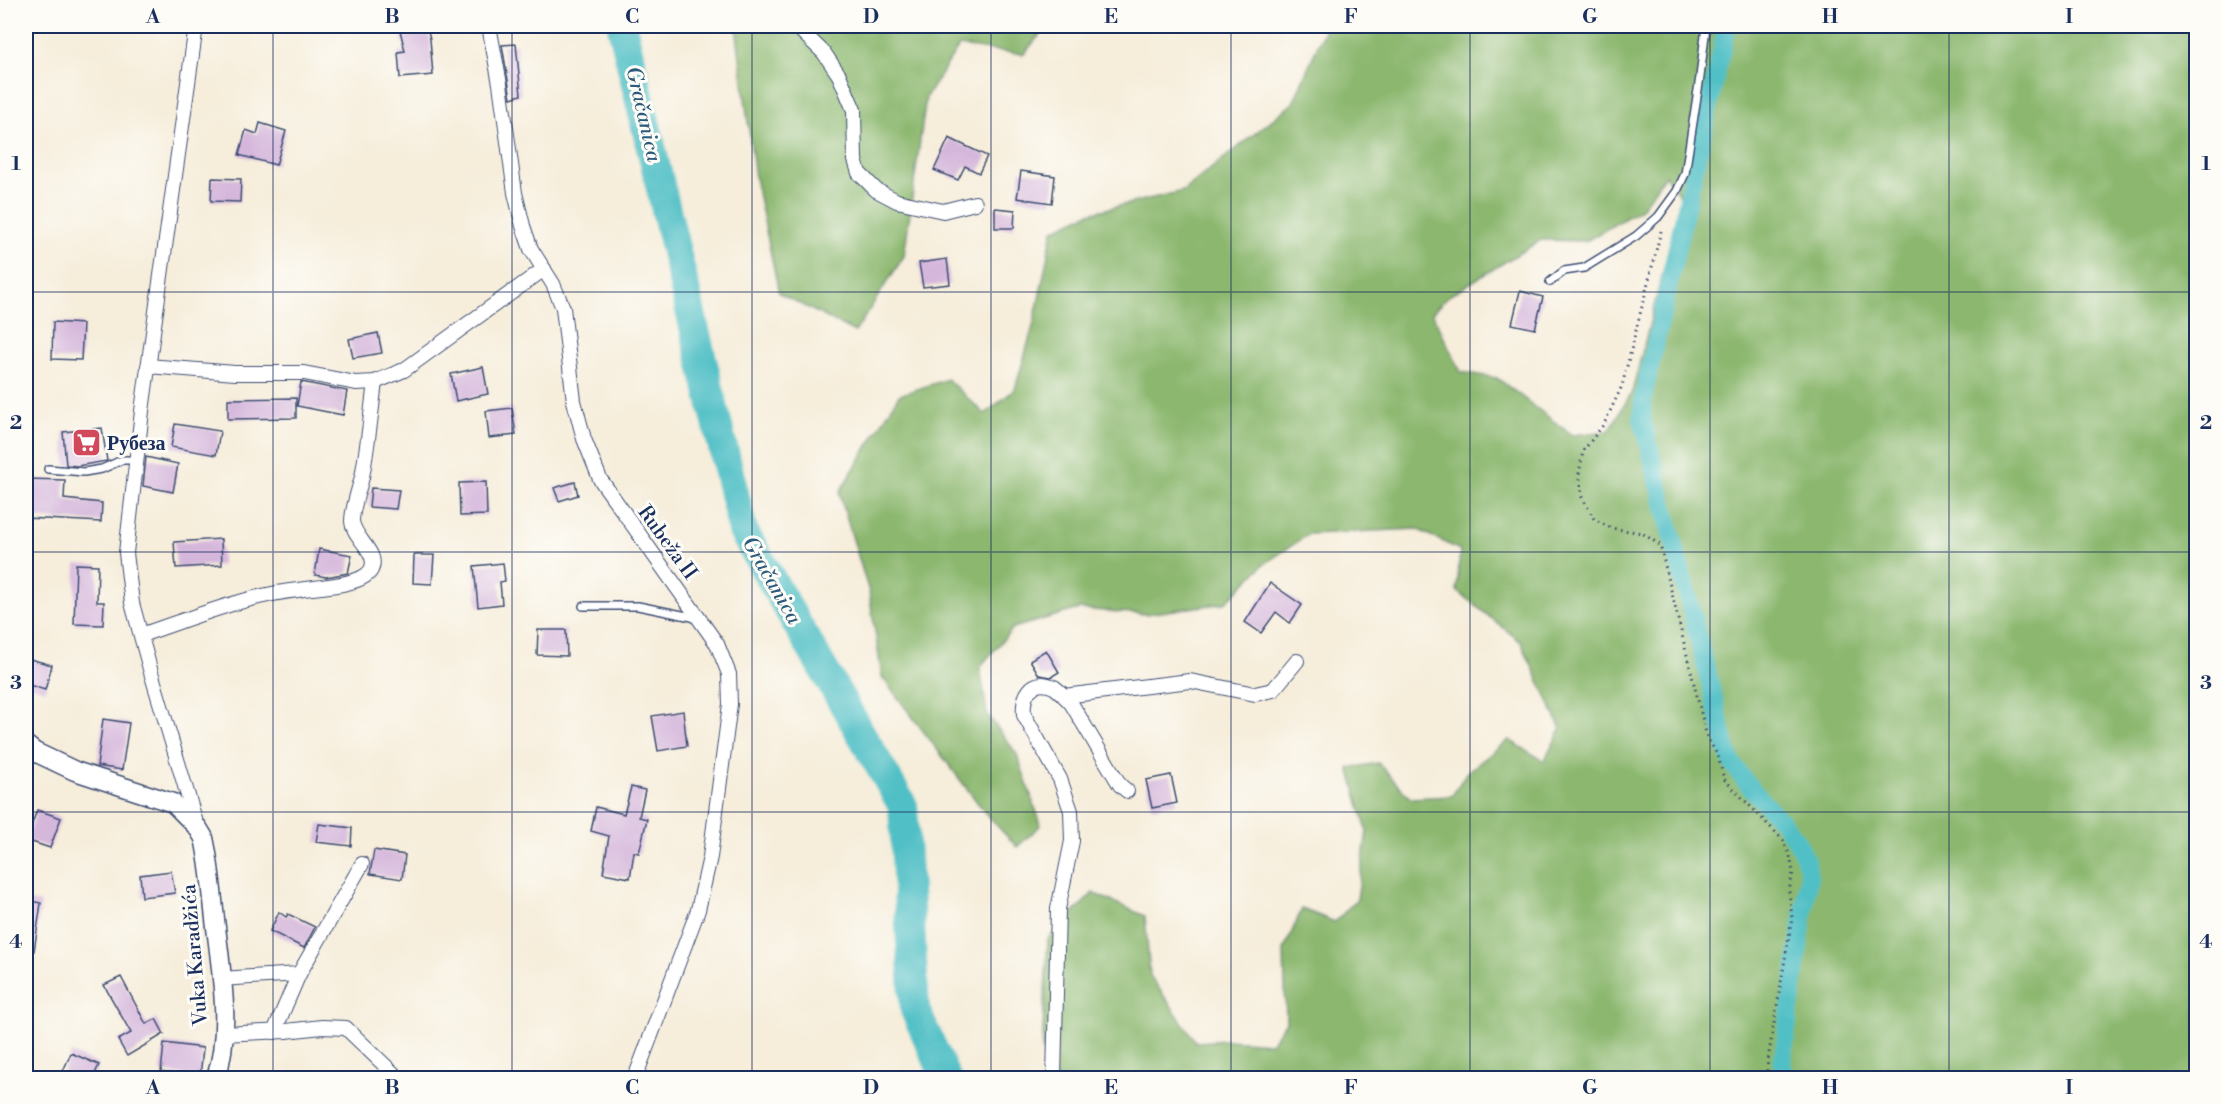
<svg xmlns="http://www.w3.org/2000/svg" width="2222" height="1104" font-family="'Libre Bodoni',serif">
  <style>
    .forest { fill: #8bb76e; stroke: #537366; stroke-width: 1.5; fill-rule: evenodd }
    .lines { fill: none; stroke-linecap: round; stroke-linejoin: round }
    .canal { stroke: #51c0c6; stroke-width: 18 }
    .river { stroke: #51c0c6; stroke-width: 30 }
    .building { fill: #d5b7dc }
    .service-casing { stroke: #3c4c71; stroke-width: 10 }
    .minor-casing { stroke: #3c4c71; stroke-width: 16 }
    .tertiary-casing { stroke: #3c4c71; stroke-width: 21 }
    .path { stroke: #3c4c71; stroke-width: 3; stroke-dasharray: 1.5 4.5; stroke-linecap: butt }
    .service { stroke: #fff; stroke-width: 7 }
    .minor { stroke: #fff; stroke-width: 14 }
    .tertiary { stroke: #fff; stroke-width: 18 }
    .grid { fill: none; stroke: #1b2f5e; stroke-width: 1.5; stroke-opacity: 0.55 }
    .labels { text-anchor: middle; stroke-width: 6; stroke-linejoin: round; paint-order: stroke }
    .poi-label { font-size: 20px; font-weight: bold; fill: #1b2f5e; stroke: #fdfcf7; text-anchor: start }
    .street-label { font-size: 20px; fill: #1b2f5e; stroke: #fdfcf7 }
    .water-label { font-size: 21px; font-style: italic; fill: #2b5a7d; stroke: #fdfcf7 }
    .neatline { fill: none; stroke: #1b2f5e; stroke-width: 2 }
    .grid-label { font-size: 20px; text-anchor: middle; font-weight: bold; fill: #1b2f5e }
  </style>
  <rect width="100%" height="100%" fill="#fdfcf7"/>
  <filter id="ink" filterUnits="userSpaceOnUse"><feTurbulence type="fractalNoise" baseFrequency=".0167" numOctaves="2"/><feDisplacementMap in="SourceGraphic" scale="12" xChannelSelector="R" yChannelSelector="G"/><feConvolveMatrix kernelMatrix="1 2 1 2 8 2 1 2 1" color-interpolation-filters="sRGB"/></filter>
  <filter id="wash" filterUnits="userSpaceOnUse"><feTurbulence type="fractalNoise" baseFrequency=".008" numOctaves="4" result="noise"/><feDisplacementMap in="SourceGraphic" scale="24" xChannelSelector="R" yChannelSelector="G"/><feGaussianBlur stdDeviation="1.35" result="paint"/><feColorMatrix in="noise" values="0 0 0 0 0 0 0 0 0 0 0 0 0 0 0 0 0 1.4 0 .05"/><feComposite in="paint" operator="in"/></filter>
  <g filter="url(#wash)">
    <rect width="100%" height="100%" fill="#f6edda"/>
    <!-- forest -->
    <g class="forest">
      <path d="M 736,26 L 1047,26 L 1024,54 L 959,46 L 926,97 L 904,256 L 855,332 L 779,293 L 755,178 Z"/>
      <path d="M 1326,26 L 2196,26 L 2196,1078 L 1054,1078 L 1042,1049 L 1048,939 L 1093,893 L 1145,916 L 1150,976 L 1196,1042 L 1228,1040 L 1271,1043 L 1286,1022 L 1284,950 L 1302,909 L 1335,922 L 1357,899 L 1367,831 L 1349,768 L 1378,763 L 1410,798 L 1452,796 L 1466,773 L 1509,740 L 1544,761 L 1561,729 L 1521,642 L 1457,591 L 1460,550 L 1417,529 L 1309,534 L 1263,565 L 1225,603 L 1146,614 L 1079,609 L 1013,628 L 980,667 L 987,714 L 1017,754 L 1041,825 L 1017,847 L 987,815 L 882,677 L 869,592 L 839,493 L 899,395 L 947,379 L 985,414 L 1015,389 L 1034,323 L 1053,230 L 1089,213 L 1183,191 L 1293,103 ZM 1665,175 L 1682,198 L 1632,392 L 1609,431 L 1572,435 L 1497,378 L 1461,372 L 1432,313 L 1447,297 L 1541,240 L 1586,241 L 1641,209 Z"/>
    </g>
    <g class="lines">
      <!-- canal -->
      <path class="canal" d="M 1727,26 L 1643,398 L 1642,418 L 1728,754 C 1747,798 1805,827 1809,876 L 1782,1064 L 1784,1078"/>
      <!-- river -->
      <path class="river" d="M 622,26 L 743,531 L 903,806 L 915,1010 L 946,1078"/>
    </g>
    <g id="blocks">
      <!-- building -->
      <g class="building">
        <path d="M 399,26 L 427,26 L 430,39 L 433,75 L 400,78 L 398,52 L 405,51 Z"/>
        <path d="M 516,44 L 521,95 L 511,98 L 502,45 Z"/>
        <path d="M 260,123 L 286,131 L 276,165 L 239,155 L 246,130 L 257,134 Z"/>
        <path d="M 949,138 L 987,156 L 979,173 L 965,166 L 958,180 L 934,170 Z"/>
        <path d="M 1021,171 L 1055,176 L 1052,203 L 1017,198 Z"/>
        <path d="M 212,178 L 241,179 L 240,202 L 211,201 Z"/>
        <path d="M 995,208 L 1015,210 L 1014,228 L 995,228 Z"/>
        <path d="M 947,259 L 950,284 L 923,287 L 919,263 Z"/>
        <path d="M 1520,291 L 1543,297 L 1535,329 L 1512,324 Z"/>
        <path d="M 53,322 L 83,324 L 81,360 L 52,359 Z"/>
        <path d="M 378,333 L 382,353 L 353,358 L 349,339 Z"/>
        <path d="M 483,367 L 488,394 L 456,401 L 451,374 Z"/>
        <path d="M 301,382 L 347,391 L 343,415 L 297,406 Z"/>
        <path d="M 296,398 L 296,418 L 228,419 L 228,399 Z"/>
        <path d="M 512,408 L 516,435 L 489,438 L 486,411 Z"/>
        <path d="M 175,424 L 220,431 L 216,455 L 171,447 Z"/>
        <path d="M 102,428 L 107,461 L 77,466 L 66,465 L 63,432 Z"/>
        <path d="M 146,457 L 178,464 L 173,492 L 143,486 Z"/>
        <path d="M 26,479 L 65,480 L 64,499 L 102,503 L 101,522 L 26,518 Z"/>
        <path d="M 486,482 L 487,515 L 460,516 L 459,483 Z"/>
        <path d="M 575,482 L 578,495 L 559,501 L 554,488 Z"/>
        <path d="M 371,488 L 399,490 L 396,509 L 369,507 Z"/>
        <path d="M 221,539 L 222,565 L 176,568 L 174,542 Z"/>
        <path d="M 319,549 L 352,555 L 348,573 L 326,577 L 315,575 Z"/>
        <path d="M 414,555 L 434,555 L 432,584 L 413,583 Z"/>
        <path d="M 503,563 L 505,581 L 500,582 L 502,604 L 478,607 L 474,566 Z"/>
        <path d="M 76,564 L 98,565 L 97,602 L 104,602 L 103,625 L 74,624 Z"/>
        <path d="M 1270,583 L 1302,605 L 1290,623 L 1276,612 L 1261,633 L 1245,622 Z"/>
        <path d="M 538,630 L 566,630 L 567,656 L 537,655 Z"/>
        <path d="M 1046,650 L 1059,672 L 1051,677 L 1039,675 L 1030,660 Z"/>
        <path d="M 26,658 L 52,665 L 45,690 L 26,684 Z"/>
        <path d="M 683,711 L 687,746 L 658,751 L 652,716 Z"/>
        <path d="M 103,719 L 129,723 L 122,770 L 97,766 Z"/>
        <path d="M 1171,775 L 1177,803 L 1152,808 L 1146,780 Z"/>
        <path d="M 631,787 L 645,790 L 639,817 L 647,819 L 639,853 L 634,852 L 630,878 L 603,873 L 609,836 L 591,831 L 596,807 L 624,814 Z"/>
        <path d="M 37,810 L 61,818 L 50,848 L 26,840 Z"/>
        <path d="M 319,824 L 352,828 L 351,846 L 316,842 Z"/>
        <path d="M 374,850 L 405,855 L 402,879 L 370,874 Z"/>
        <path d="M 171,871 L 175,893 L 142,897 L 140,875 Z"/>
        <path d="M 26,900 L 41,903 L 34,951 L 26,951 Z"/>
        <path d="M 279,912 L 286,917 L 288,914 L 315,927 L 304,948 L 270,931 Z"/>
        <path d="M 121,977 L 146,1024 L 156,1019 L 164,1034 L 127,1056 L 118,1040 L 131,1033 L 104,985 Z"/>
        <path d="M 164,1043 L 203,1048 L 200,1077 L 161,1072 Z"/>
        <path d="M 71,1053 L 99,1065 L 93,1078 L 60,1078 Z"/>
      </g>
    </g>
  </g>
  <g filter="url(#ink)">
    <use href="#blocks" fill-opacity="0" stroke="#3c4c71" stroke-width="1.5"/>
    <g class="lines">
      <defs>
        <g id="service">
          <path d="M 1550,282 L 1564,271 L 1584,268 L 1636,236 L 1658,217 L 1677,191 L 1685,174 L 1700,77 L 1706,26"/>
          <path d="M 48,469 L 84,472 L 102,469 L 122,460 L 137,460"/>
          <path d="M 583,606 L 638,606 L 697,618"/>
        </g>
        <g id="minor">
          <path d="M 196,26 L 142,411 L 126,553 L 132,603 L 150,669 L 197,826"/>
          <path d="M 489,26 L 500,84 L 515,193 L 523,226 L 531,249 L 553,284 L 563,308 L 574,401 L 584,439 L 600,479 L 717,644 L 729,674 L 730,704 L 710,857 L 698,910 L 635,1078"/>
          <path d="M 796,26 L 824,53 L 839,75 L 854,110 L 855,160 L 859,173 L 876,190 L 897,201 L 943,211 L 975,203"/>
          <path d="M 148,366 L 235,373 L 304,373 L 356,383 L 375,382 L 404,370 L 544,269"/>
          <path d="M 141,635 C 192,618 244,596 298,590 C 315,587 362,586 371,570 C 380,553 353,538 352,521 C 352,509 359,489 362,477 C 368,445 371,414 375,382"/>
          <path d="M 1064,696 L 1190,681 L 1255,694 L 1273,690 L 1297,661"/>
          <path d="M 221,979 L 299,974 L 362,864"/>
          <path d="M 274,1032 L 299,974"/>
          <path d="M 223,1034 L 286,1031 L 322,1027 L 346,1028 L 398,1078"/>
          <path d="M 1054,1078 L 1058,909 L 1072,841 L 1071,811 L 1060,779 L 1024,715 C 1022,696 1031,677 1054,687 C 1060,691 1066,698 1071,703 L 1120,785 L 1127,791"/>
        </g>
        <path id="tertiary" d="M 26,745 L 35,752 L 75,771 L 173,803 L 198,828 L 204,838 C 210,864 212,892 215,919 C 221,971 232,1029 216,1078"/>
      </defs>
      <!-- service casing -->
      <use href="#service" class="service-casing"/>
      <!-- minor casing -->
      <use href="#minor" class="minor-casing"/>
      <!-- tertiary casing -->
      <use href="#tertiary" class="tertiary-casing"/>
      <!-- path -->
      <path class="path" d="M 1661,231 L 1622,386 L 1604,424 L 1583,451 L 1579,473 L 1582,497 L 1594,519 L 1611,528 L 1642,533 L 1660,545 L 1707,737 L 1718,756 L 1724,779 L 1783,840 L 1790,856 L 1793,872 L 1789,891 L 1792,918 L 1768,1059 L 1766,1078"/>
      <!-- service -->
      <use href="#service" class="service"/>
      <!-- minor -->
      <use href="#minor" class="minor"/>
      <!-- tertiary -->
      <use href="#tertiary" class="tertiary"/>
    </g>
  </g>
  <!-- grid -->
  <path class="grid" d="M 273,26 L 273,1078M 512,26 L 512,1078M 752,26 L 752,1078M 991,26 L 991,1078M 1231,26 L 1231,1078M 1470,26 L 1470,1078M 1710,26 L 1710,1078M 1949,26 L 1949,1078M 26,292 L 2196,292M 26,552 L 2196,552M 26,812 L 2196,812"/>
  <!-- icons -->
  <defs>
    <symbol id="supermarket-square" viewBox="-11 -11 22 22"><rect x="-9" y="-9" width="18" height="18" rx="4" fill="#d1495b" stroke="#fdfcf7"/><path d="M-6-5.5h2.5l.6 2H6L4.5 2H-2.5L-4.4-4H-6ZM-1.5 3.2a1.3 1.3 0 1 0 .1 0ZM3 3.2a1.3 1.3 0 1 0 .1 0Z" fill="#fff"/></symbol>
  </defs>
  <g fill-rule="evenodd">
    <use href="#supermarket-square" x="70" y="426" width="33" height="33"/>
  </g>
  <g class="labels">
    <!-- poi labels -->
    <g class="poi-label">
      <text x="107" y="450">Рубеза</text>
    </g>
    <!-- street labels -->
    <g class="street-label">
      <text transform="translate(668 542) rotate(54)" y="7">Rubeža II</text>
      <text transform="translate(194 955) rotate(-95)" y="7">Vuka Karadžića</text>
    </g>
    <!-- water labels -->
    <g class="water-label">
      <text transform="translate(644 114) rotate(77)" y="7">Gračanica</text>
      <text transform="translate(772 580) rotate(60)" y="7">Gračanica</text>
    </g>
  </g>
  <!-- margin -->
  <rect width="2222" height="1104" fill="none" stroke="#fdfcf7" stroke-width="66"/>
  <rect x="33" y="33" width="2156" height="1038" class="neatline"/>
  <g class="grid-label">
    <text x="153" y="23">A</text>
    <text x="392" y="23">B</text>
    <text x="632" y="23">C</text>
    <text x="871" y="23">D</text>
    <text x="1111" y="23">E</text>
    <text x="1351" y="23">F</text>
    <text x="1590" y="23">G</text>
    <text x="1830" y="23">H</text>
    <text x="2069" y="23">I</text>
    <text x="16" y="170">1</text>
    <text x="2206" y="170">1</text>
    <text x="16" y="429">2</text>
    <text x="2206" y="429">2</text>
    <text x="16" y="689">3</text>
    <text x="2206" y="689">3</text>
    <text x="16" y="948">4</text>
    <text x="2206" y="948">4</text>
    <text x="153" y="1094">A</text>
    <text x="392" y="1094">B</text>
    <text x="632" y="1094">C</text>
    <text x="871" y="1094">D</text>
    <text x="1111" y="1094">E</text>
    <text x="1351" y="1094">F</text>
    <text x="1590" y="1094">G</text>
    <text x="1830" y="1094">H</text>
    <text x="2069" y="1094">I</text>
  </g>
</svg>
